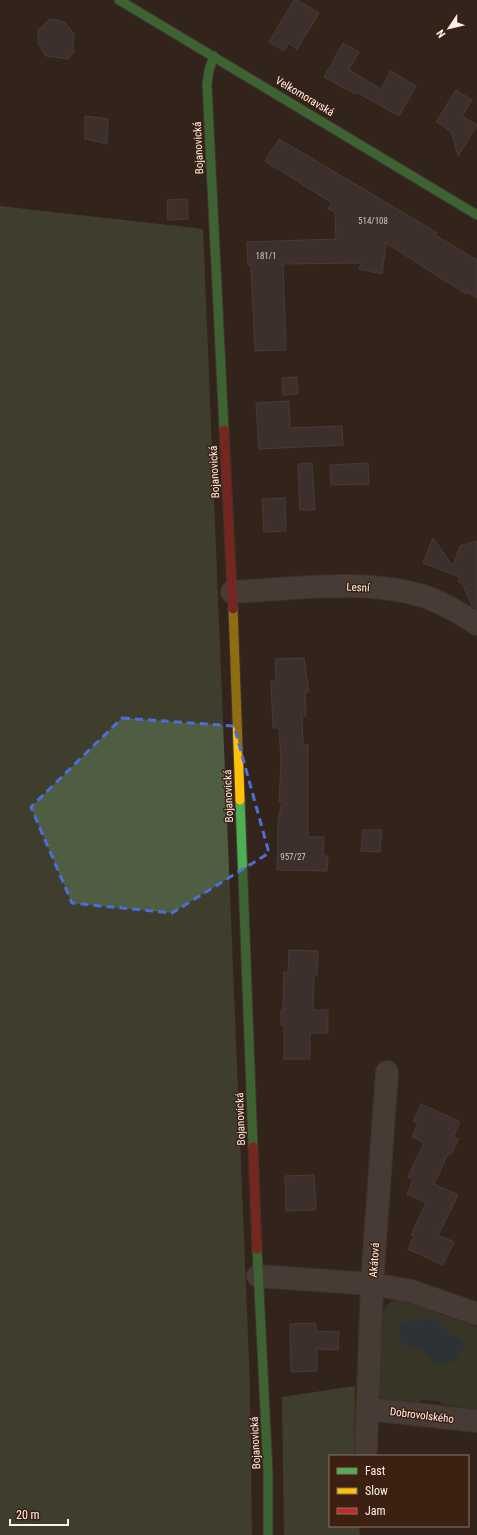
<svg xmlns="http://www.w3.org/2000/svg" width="477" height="1535" font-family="'Roboto Condensed',sans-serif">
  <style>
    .green { fill: #3d4b31 }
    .forest { fill: #4f5e43 }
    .water { fill: #244454 }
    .building { fill: #493c3e; stroke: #615657 }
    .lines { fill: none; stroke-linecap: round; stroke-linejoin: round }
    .street-casing { stroke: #4e413a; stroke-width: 24 }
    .fast-casing { stroke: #4e413a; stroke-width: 11 }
    .slow-casing { stroke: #4e413a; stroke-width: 11 }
    .jam-casing { stroke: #4e413a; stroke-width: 11 }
    .street { stroke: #5f5955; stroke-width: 22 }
    .fast { stroke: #4caf50; stroke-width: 9 }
    .slow { stroke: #ffc107; stroke-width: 9 }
    .jam { stroke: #c62828; stroke-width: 9 }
    .marked { fill: none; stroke: #4a6edb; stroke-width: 3; stroke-dasharray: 8 5; stroke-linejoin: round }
    .labels { text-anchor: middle; stroke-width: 3; stroke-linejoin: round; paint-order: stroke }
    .number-label { font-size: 9px; fill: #d2c3be }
    .street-label { font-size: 11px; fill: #fff0e8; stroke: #3c2113 }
  </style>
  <rect width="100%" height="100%" fill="#33241c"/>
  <!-- green -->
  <path class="green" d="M 403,1296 L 437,1313 L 477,1327 L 477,1409 L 441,1404 L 440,1401 L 421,1400 L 419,1404 L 384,1403 L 378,1391 L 381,1315 C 386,1304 391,1300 403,1296 Z"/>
  <!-- forest -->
  <g class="forest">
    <path d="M 0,206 L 203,229 L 250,1386 L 252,1535 L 0,1535 Z"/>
    <path d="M 355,1386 L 354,1456 L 330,1456 L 330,1526 L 359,1526 L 360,1535 L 284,1535 L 282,1397 Z"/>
  </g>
  <!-- water -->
  <path class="water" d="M 434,1320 C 441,1323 441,1325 446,1331 C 452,1337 459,1335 464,1345 C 459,1358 453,1365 438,1365 L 420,1349 L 401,1343 L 399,1339 L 400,1326 L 403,1321 Z"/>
  <!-- building -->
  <g class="building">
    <path d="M 294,0 L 297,0 L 319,13 L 297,49 L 289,43 L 284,51 L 269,42 Z"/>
    <path d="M 50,19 L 65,22 L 74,35 L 73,48 L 75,51 L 68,59 L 46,56 L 38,44 L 38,30 Z"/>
    <path d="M 343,43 L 359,52 L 349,70 L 381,89 L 391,71 L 416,86 L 399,116 L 356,92 L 355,94 L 324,77 Z"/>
    <path d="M 456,90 L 472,100 L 462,116 L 477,125 L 458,156 L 451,131 L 436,122 Z"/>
    <path d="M 85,116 L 108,119 L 107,144 L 85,139 Z"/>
    <path d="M 279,139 L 436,232 L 435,235 L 477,260 L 477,298 L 467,292 L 466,294 L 386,243 L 382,274 L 359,269 L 361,263 L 283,264 L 286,350 L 255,351 L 251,265 L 248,265 L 247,242 L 336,239 L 335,212 L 328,209 L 332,203 L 265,161 Z"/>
    <path d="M 187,199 L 188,219 L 168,220 L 167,200 Z"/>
    <path d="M 297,377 L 298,394 L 283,395 L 282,378 Z"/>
    <path d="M 289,401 L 290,428 L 342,426 L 343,445 L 259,449 L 256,403 Z"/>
    <path d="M 312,463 L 315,510 L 300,510 L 298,464 Z"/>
    <path d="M 368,463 L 369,484 L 331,485 L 330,465 Z"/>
    <path d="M 285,498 L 286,531 L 264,532 L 262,499 Z"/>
    <path d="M 433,538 L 453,566 L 460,546 L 477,541 L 477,609 L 472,606 L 463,584 L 458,581 L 460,577 L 423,563 Z"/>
    <path d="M 304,658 L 309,692 L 305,692 L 306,716 L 302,716 L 303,745 L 308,745 L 308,837 L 324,837 L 323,856 L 328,856 L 327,871 L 277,870 L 278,823 L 282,800 L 279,801 L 281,761 L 279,728 L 273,728 L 271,681 L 276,681 L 275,659 Z"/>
    <path d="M 363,830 L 382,830 L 380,852 L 361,851 Z"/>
    <path d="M 289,950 L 318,951 L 317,976 L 314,976 L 313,1010 L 328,1010 L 328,1033 L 310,1033 L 310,1059 L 284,1059 L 284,1025 L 281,1025 L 281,1010 L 283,1010 L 284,972 L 288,973 Z"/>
    <path d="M 421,1104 L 460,1122 L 453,1137 L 459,1139 L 451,1155 L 448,1154 L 434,1184 L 458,1195 L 438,1235 L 454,1242 L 443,1265 L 408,1249 L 414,1236 L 411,1235 L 426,1203 L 407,1194 L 413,1180 L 408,1177 L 424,1143 L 412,1137 L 418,1124 L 413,1121 Z"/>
    <path d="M 314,1175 L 316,1210 L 286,1211 L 285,1176 Z"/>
    <path d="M 316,1323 L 316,1331 L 339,1332 L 338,1350 L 317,1349 L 317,1371 L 291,1372 L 290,1324 Z"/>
  </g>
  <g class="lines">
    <defs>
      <g id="street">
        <path d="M 232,592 C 293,589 364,578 423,596 C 442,602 460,613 477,624"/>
        <path d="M 258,1276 L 372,1284 L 411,1291 L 477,1314"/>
        <path d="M 368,1409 L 477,1421"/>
        <path d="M 366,1449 L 372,1284 L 387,1072"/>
      </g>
      <g id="fast">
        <path d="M 119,0 L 477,215"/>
        <path d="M 214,56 L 209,70 L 207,85 L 224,430"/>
        <path d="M 240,800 L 253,1147"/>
        <path d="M 257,1249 L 268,1471 L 268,1535"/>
      </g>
      <path id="slow" d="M 233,609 L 240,800"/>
      <g id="jam">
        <path d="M 224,430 L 233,609"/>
        <path d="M 253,1147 L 257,1249"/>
      </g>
    </defs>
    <!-- street casing -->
    <use href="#street" class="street-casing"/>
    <!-- fast casing -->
    <use href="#fast" class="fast-casing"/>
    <!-- slow casing -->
    <use href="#slow" class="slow-casing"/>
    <!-- jam casing -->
    <use href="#jam" class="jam-casing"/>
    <!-- street -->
    <use href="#street" class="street"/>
    <!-- fast -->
    <use href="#fast" class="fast"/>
    <!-- slow -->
    <use href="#slow" class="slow"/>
    <!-- jam -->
    <use href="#jam" class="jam"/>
  </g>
  <!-- marked area -->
  <path d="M0 0H477V1535H0ZM 122,718 L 234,726 L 269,853 L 172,913 L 72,903 L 31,807 Z" fill="#33241c" fill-opacity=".55" fill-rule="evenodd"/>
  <path class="marked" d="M 122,718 L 234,726 L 269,853 L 172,913 L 72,903 L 31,807 Z"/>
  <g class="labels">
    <!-- number labels -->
    <g class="number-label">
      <text x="373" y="224">514/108</text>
      <text x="266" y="259">181/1</text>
      <text x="293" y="860">957/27</text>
    </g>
    <!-- street labels -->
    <g class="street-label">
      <text transform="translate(305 96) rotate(31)" y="4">Velkomoravská</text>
      <text transform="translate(198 148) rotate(-93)" y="4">Bojanovická</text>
      <text transform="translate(214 472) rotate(-93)" y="4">Bojanovická</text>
      <text transform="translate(358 587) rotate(2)" y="4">Lesní</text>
      <text transform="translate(228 796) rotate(-92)" y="4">Bojanovická</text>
      <text transform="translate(240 1119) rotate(-92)" y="4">Bojanovická</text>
      <text transform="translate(374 1260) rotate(-86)" y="4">Akátová</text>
      <text transform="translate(422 1415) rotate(7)" y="4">Dobrovolského</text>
      <text transform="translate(255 1443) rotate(-93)" y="4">Bojanovická</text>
    </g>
  </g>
  <!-- legend -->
  <rect x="329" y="1455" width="140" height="72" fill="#3c2113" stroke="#8a7468"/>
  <rect x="337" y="1468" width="20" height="6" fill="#4caf50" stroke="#8a7468"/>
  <text x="365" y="1475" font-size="12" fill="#fff0e8">Fast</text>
  <rect x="337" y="1488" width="20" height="6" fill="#ffc107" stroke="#8a7468"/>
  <text x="365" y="1495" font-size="12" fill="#fff0e8">Slow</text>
  <rect x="337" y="1508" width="20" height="6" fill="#c62828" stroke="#8a7468"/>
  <text x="365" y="1515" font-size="12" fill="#fff0e8">Jam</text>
  <!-- north arrow -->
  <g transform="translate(449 28) rotate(235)" stroke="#3c2113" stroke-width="3" paint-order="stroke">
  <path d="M0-3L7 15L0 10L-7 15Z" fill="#fff0e8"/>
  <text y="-6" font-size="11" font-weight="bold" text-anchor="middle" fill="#fff0e8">N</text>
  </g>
  <!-- scale -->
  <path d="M10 1519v6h58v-6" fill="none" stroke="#fff0e8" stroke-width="2"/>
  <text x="16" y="1519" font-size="12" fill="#fff0e8" stroke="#3c2113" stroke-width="3" paint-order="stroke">20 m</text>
</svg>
